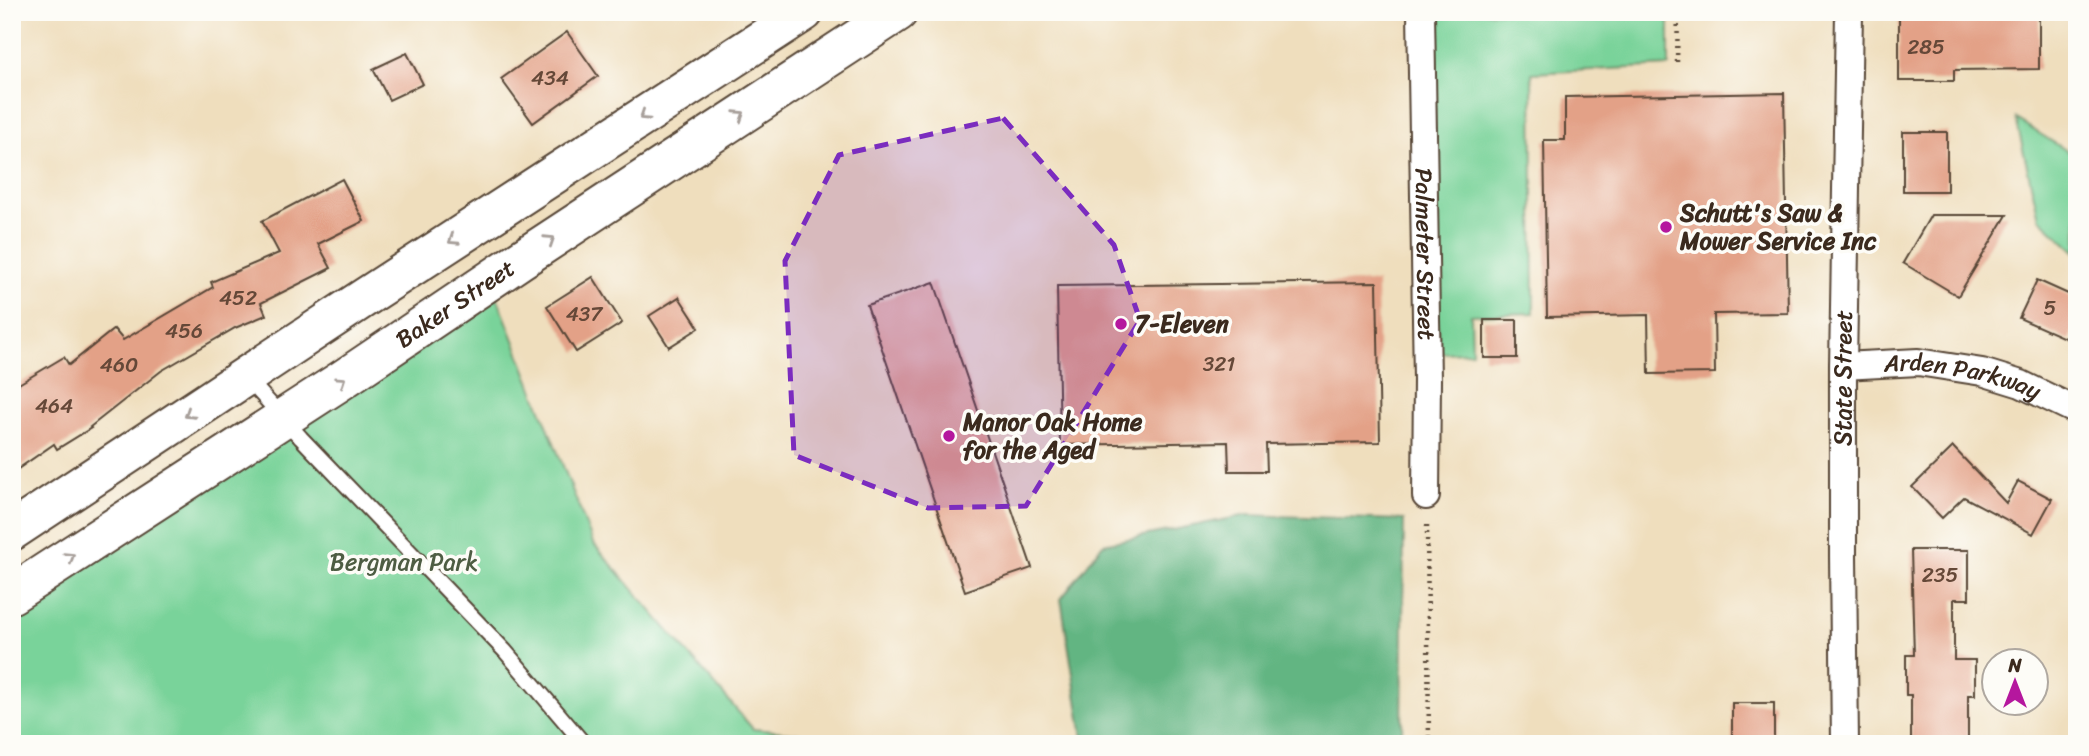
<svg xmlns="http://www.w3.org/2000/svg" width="2089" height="756" font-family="Sriracha,sans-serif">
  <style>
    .green { fill: #79d39a; stroke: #5a7e5c; stroke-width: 2 }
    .forest { fill: #62b582; stroke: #4e7050; stroke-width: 2 }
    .building { fill: #e3a187 }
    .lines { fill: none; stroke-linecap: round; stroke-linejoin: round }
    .lane-casing { stroke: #564536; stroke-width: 18 }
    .street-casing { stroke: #564536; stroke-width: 30 }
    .secondary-casing { stroke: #564536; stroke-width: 42 }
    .path { stroke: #564536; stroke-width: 4.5; stroke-dasharray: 2 5; stroke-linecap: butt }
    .lane { stroke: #fff; stroke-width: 14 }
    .street { stroke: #fff; stroke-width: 26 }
    .secondary { stroke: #fff; stroke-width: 38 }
    .oneway { stroke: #a79f9a }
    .marked { fill: #7b2cbf; fill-opacity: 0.2; stroke: #7b2cbf; stroke-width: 5; stroke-dasharray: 14 9; stroke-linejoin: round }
    .poi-dot { fill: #b5179e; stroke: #fdfcf7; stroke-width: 2.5 }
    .labels { text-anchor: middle; stroke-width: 7; stroke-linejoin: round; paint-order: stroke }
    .number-label { font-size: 21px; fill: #654838 }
    .poi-label { font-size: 24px; font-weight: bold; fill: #3b2a1e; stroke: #fdfcf7; text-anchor: start }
    .street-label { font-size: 24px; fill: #3b2a1e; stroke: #fdfcf7 }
    .park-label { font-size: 24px; fill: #4e5d43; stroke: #fdfcf7 }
  </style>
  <rect width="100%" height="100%" fill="#fdfcf7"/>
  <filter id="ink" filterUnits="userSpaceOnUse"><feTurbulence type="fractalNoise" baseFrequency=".0143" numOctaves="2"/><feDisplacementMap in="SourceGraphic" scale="14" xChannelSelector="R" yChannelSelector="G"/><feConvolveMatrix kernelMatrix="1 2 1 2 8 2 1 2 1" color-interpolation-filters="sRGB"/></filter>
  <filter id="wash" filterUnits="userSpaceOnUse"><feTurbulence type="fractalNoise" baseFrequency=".00686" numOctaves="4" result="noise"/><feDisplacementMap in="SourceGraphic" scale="28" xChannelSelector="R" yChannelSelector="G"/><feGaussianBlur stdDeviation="1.57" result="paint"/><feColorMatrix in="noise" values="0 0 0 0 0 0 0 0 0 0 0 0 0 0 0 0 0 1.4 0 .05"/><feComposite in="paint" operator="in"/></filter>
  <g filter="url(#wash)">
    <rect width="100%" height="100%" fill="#efdebd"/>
    <!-- green -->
    <g class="green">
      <path d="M 1433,12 L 1669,12 L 1669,66 L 1532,73 L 1534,313 L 1471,315 L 1472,352 L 1438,353 Z"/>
      <path d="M 2016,119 L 2077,157 L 2077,253 L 2039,218 Z"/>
      <path d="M 493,286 L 593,543 L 753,729 L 904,744 L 12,744 L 12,604 Z"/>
    </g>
    <!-- forest -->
    <path class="forest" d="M 1247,515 L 1404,520 L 1402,744 L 1084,744 L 1061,599 L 1103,544 Z"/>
    <g id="blocks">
      <!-- building -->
      <g class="building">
        <path d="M 1989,12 L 2039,12 L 2039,69 L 1954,70 L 1954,81 L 1899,81 L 1899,14 L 1989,14 Z"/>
        <path d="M 567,32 L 598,76 L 533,123 L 501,79 Z"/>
        <path d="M 407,53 L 423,84 L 389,100 L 373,69 Z"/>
        <path d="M 1784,93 L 1788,313 L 1714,314 L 1715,373 L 1649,374 L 1648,315 L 1547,317 L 1544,140 L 1565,140 L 1565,97 Z"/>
        <rect x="1903" y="132" width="44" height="59"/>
        <path d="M 342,179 L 364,221 L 318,244 L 331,268 L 261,303 L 266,315 L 235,328 L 161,371 L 90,427 L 91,428 L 57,449 L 54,444 L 12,473 L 12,388 L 64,357 L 69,365 L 114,329 L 123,340 L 213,287 L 211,282 L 279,253 L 262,221 Z"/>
        <path d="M 1931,215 L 2007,215 L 1958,296 L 1903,263 Z"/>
        <path d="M 593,277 L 622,323 L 576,352 L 547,306 Z"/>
        <path d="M 2037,280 L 2077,298 L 2077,323 L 2069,340 L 2019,318 Z"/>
        <path d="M 934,282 L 1032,568 L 965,591 L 867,305 Z"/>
        <path d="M 1377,282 L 1380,442 L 1266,444 L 1267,471 L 1229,471 L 1228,442 L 1060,445 L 1057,286 Z"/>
        <path d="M 679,297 L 699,328 L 669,347 L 649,316 Z"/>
        <rect x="1484" y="320" width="33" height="38"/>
        <path d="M 1953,447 L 2006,503 L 2018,481 L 2052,499 L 2033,534 L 1964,497 L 1942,518 L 1912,487 Z"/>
        <path d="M 1911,550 L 1969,550 L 1969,599 L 1954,599 L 1954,660 L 1975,660 L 1975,695 L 1968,695 L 1968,744 L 1911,744 L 1911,695 L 1906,695 L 1906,655 L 1914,655 Z"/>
        <rect x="1732" y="703" width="42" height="41"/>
      </g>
    </g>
  </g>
  <g filter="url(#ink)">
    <use href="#blocks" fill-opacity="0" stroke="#564536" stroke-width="2"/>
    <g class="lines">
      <defs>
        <path id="lane" d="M 246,377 L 301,438 L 505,651 L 584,744"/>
        <g id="street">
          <path id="s1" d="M 1421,12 L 1427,380 L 1426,496"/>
          <path id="s2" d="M 1843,366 L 1918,362 L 1982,372 L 2021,384 L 2077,411"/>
          <path id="s3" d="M 1845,744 L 1843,556 L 1843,366 L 1849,12"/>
        </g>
        <g id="secondary">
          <path d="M 12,531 L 364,298 L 804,12"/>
          <path id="s4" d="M 12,594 L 342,380 L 520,260 L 898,12"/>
        </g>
      </defs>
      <!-- lane casing -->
      <use href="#lane" class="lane-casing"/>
      <!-- street casing -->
      <use href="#street" class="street-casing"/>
      <!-- secondary casing -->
      <use href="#secondary" class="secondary-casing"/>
      <!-- path -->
      <g class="path">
        <path d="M 1677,62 L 1678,12"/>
        <path d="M 1427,525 L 1429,744"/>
      </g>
      <!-- lane -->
      <use href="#lane" class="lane"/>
      <!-- street -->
      <use href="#street" class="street"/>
      <!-- secondary -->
      <use href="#secondary" class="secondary"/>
    </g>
    <!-- one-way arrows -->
    <defs><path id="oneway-chevron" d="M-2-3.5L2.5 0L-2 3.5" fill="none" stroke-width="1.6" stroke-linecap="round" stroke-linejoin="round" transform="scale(1.75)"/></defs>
    <g class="oneway">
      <use href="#oneway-chevron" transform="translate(740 115) rotate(-33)"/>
      <use href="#oneway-chevron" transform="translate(644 116) rotate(147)"/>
      <use href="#oneway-chevron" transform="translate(453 240) rotate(147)"/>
      <use href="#oneway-chevron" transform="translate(550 240) rotate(-33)"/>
      <use href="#oneway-chevron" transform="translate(341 381) rotate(-34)"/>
      <use href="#oneway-chevron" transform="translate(189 414) rotate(147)"/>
      <use href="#oneway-chevron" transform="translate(70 557) rotate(-33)"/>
    </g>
  </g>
  <!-- marked area -->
  <path class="marked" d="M 1003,118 L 1114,245 L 1140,320 L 1026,506 L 928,508 L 794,455 L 785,261 L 839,155 Z"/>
  <!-- markers -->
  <g class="poi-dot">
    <circle cx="1666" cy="227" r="7"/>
    <circle cx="1121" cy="324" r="7"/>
    <circle cx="949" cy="436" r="7"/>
  </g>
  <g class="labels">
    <!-- number labels -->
    <g class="number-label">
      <text x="1926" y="54">285</text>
      <text x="550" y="85">434</text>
      <text x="238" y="305">452</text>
      <text x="2050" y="315">5</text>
      <text x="584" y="321">437</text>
      <text x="184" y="338">456</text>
      <text x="1219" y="371">321</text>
      <text x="119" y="372">460</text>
      <text x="54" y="413">464</text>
      <text x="1940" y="582">235</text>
    </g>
    <!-- poi labels -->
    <g class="poi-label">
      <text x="1680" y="221">Schutt's Saw &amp;<tspan x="1680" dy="28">Mower Service Inc</tspan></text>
      <text x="1135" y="332">7-Eleven</text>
      <text x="963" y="430">Manor Oak Home<tspan x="963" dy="28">for the Aged</tspan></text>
    </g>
    <!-- street labels -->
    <g class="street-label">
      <text dy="8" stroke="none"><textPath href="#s1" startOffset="242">Palmeter Street</textPath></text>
      <text dy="8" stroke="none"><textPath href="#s4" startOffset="530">Baker Street</textPath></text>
      <text dy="8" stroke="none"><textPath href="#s3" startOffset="366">State Street</textPath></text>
      <text dy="8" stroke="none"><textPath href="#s2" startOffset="121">Arden Parkway</textPath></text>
    </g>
    <!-- park labels -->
    <g class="park-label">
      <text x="404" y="570">Bergman Park</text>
    </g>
  </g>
  <!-- margin -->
  <rect width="2089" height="756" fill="none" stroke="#fdfcf7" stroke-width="42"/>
  <!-- north arrow -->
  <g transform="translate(2015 682)"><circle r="33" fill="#fdfcf7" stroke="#afa8a0" stroke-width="2"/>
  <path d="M0-5L12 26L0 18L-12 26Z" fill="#b5179e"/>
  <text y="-10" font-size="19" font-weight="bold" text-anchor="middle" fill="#3b2a1e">N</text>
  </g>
</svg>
